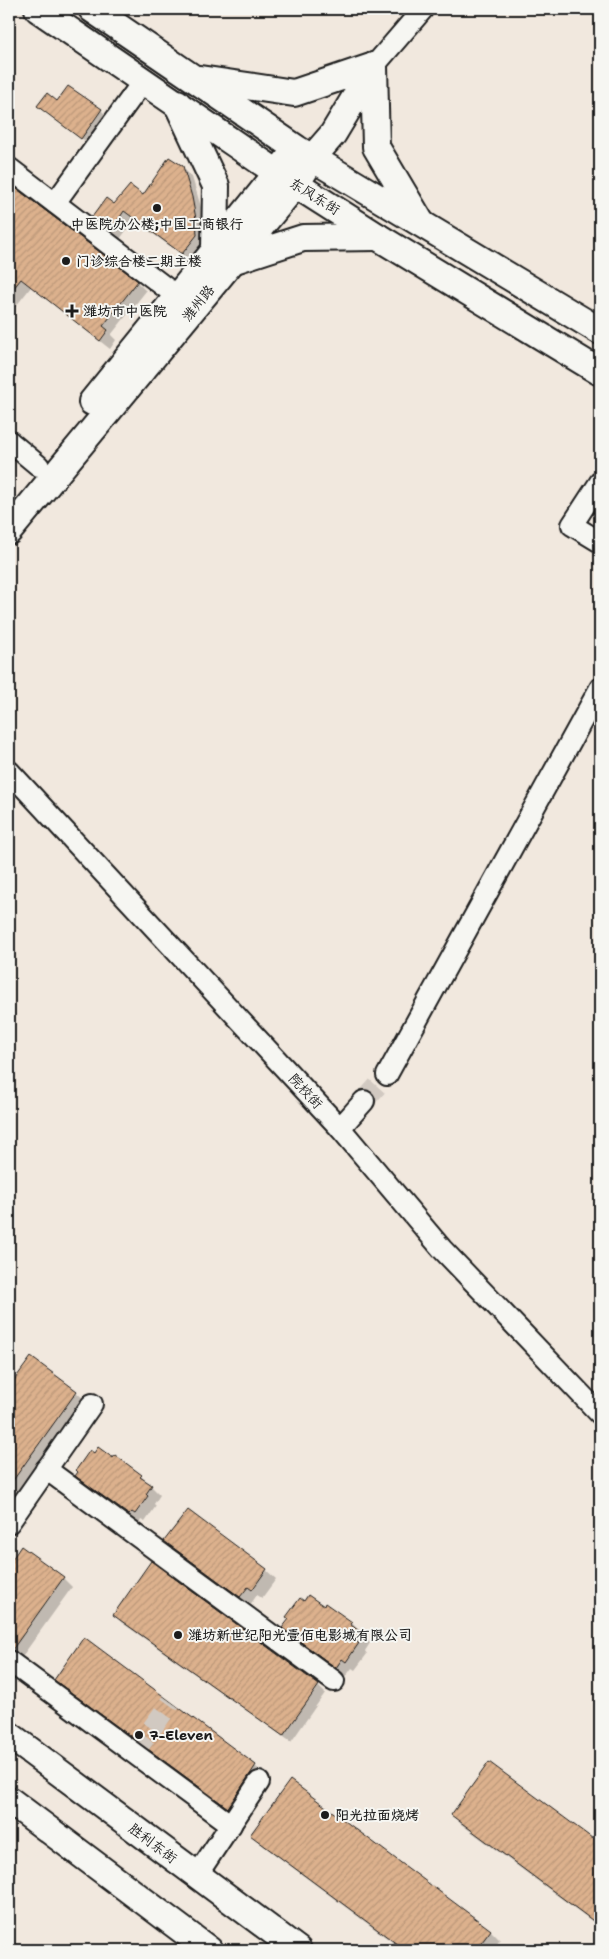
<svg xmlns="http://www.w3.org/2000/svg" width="609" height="1959" font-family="'Shantell Sans','LXGW WenKai TC',sans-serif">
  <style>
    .shadow { fill: #0003 }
    .building { fill: url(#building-hatch); stroke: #1c1c1c }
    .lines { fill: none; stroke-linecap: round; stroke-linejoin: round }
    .minor-tunnel { stroke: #d1c9c1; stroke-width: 20; stroke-dasharray: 20 10; stroke-linecap: butt }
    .minor-casing { stroke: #1c1c1c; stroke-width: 24 }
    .major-casing { stroke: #1c1c1c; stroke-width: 30 }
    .minor { stroke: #f6f6f2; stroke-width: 20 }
    .major { stroke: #f6f6f2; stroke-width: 26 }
    .poi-dot { fill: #1c1c1c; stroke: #f6f6f2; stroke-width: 2 }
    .labels { text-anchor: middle; stroke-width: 4; stroke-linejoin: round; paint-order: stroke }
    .street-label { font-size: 14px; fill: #1c1c1c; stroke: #f6f6f2 }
    .poi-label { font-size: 14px; font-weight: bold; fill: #1c1c1c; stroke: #f6f6f2; text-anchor: start }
  </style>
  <defs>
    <pattern id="building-hatch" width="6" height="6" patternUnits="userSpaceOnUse" patternTransform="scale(1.25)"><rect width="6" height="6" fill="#dcb18d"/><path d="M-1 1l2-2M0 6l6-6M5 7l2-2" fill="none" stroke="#bc9879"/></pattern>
  </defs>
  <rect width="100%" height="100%" fill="#f1e8de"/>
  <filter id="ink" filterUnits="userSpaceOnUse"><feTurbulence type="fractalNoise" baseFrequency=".02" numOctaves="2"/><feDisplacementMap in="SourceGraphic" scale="10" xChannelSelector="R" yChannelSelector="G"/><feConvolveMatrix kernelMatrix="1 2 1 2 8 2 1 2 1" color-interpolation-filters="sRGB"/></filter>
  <g filter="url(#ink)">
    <!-- shadow -->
    <g class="shadow">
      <path d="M 58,102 L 101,110 L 108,117 L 89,144 L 39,106 Z"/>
      <path d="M 182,167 L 192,177 L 201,207 L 206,244 L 192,262 L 134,220 L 120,239 L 94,216 L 114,206 L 144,197 Z"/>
      <path d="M 9,183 L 137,282 L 146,291 L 111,335 L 116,340 L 110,349 L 31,287 L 9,315 Z"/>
      <path d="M 31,1359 L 76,1392 L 86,1401 L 9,1507 L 9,1389 Z"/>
      <path d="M 77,1476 L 141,1476 L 160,1495 L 154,1504 L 156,1506 L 145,1522 L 141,1520 L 139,1524 L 86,1485 Z"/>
      <path d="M 188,1511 L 266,1570 L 276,1579 L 262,1598 L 257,1595 L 250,1605 L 175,1550 L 166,1541 Z"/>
      <path d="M 22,1548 L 63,1578 L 72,1587 L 21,1658 L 9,1651 L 9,1566 Z"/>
      <path d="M 151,1563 L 318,1686 L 325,1693 L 291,1742 L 121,1622 L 115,1615 Z"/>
      <path d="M 305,1602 L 324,1608 L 326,1605 L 352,1623 L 370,1643 L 365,1651 L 367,1654 L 355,1670 L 352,1668 L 346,1676 L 293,1637 L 284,1628 Z"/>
      <path d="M 85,1639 L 255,1766 L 265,1775 L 237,1816 L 65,1689 L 56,1679 Z"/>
      <path d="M 489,1764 L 600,1846 L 600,1927 L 461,1824 L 453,1815 Z"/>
      <path d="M 290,1782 L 491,1931 L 500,1940 L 492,1950 L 403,1950 L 261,1844 L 252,1835 Z"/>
    </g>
    <!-- building -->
    <g class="building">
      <path d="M 68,86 L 102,109 L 81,139 L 37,106 L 47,93 L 57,101 Z"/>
      <path d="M 169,157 L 183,166 L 192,197 L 196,219 L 197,235 L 182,254 L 124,211 L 111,231 L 92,217 L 106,198 L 114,204 L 130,185 L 143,195 Z"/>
      <path d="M 9,183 L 138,281 L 103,326 L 108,330 L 100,341 L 21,279 L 9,294 Z"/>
      <path d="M 31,1357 L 77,1391 L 9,1486 L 9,1387 Z"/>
      <path d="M 98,1447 L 113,1458 L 115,1455 L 142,1475 L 140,1477 L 152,1485 L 146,1494 L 148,1496 L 135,1514 L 132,1512 L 129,1515 L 75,1476 L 78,1472 L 76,1470 L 90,1450 L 94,1453 Z"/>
      <path d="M 188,1510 L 267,1569 L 252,1590 L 248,1587 L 240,1597 L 164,1541 Z"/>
      <path d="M 21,1546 L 64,1577 L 12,1650 L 9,1649 L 9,1564 Z"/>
      <path d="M 151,1561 L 319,1685 L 283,1736 L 113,1615 Z"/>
      <path d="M 308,1595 L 324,1606 L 325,1603 L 352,1622 L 351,1625 L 362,1633 L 356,1642 L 359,1643 L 346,1662 L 342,1659 L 336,1668 L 282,1628 L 289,1619 L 286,1617 L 300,1598 L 304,1601 Z"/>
      <path d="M 84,1637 L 256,1765 L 228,1808 L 54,1680 Z"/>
      <path d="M 489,1762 L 600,1844 L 600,1926 L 451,1815 Z"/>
      <path d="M 290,1780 L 491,1930 L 476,1950 L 405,1950 L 250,1835 Z"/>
    </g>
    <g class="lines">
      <!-- minor-tunnel -->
      <g class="minor-tunnel">
        <path d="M 364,1101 L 387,1075"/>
        <path d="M 134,1753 L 171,1702"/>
      </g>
      <defs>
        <g id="minor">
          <path d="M 374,66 L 423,9"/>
          <path d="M 9,168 L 178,297"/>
          <path d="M 55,203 L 144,80"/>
          <path d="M 9,441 L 39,466"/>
          <path d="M 600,482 L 572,525 L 600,542"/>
          <path d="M 9,771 L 340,1128 L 442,1249 L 600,1414"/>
          <path d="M 387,1075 L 600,688"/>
          <path d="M 340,1128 L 364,1101"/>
          <path d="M 46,1469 L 334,1681"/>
          <path d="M 9,1523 L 92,1404"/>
          <path d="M 9,1661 L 231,1825"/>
          <path d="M 197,1875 L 259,1782"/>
        </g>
        <g id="major">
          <path d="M 38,9 L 276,172 L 378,237 L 600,372"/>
          <path d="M 92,9 L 297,149 L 600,331"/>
          <path d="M 374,66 L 376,147 L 420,221"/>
          <path d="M 200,79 L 294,93 L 374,66"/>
          <path d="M 177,103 L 216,186 L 215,250"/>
          <path d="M 232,261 L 303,238 L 378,237"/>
          <path d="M 92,402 L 287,161"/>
          <path d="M 9,531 L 296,184 L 313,157 L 333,134 L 374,66"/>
          <path d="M 9,1735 L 298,1950"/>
          <path d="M 9,1800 L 209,1950"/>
        </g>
      </defs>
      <!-- minor casing -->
      <use href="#minor" class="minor-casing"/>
      <!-- major casing -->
      <use href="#major" class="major-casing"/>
      <!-- minor -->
      <use href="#minor" class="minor"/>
      <!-- major -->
      <use href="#major" class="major"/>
    </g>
  </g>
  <!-- markers -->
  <g class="poi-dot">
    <circle cx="157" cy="208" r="5"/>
    <circle cx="66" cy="261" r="5"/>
    <path d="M69.5 303.5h5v5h5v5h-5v5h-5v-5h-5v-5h5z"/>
    <circle cx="178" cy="1635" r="5"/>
    <circle cx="139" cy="1735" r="5"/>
    <circle cx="325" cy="1815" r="5"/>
  </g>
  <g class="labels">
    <!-- street labels -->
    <g class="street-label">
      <text transform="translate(315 196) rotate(32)" y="5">东风东街</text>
      <text transform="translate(198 303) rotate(-51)" y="5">潍州路</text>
      <text transform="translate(306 1091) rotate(47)" y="5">院校街</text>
      <text transform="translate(153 1843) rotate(37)" y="5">胜利东街</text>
    </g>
    <!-- poi labels -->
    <g class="poi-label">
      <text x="157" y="229" text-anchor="middle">中医院办公楼;中国工商银行</text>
      <text x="76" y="266">门诊综合楼二期主楼</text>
      <text x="83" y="316">潍坊市中医院</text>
      <text x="188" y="1640">潍坊新世纪阳光壹佰电影城有限公司</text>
      <text x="149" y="1740">7-Eleven</text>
      <text x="335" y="1820">阳光拉面烧烤</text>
    </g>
  </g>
  <!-- margin -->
  <rect width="609" height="1959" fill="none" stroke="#f6f6f2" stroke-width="30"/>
  <rect x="15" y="15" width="579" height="1929" fill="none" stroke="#1c1c1c" stroke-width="2" filter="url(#ink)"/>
</svg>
